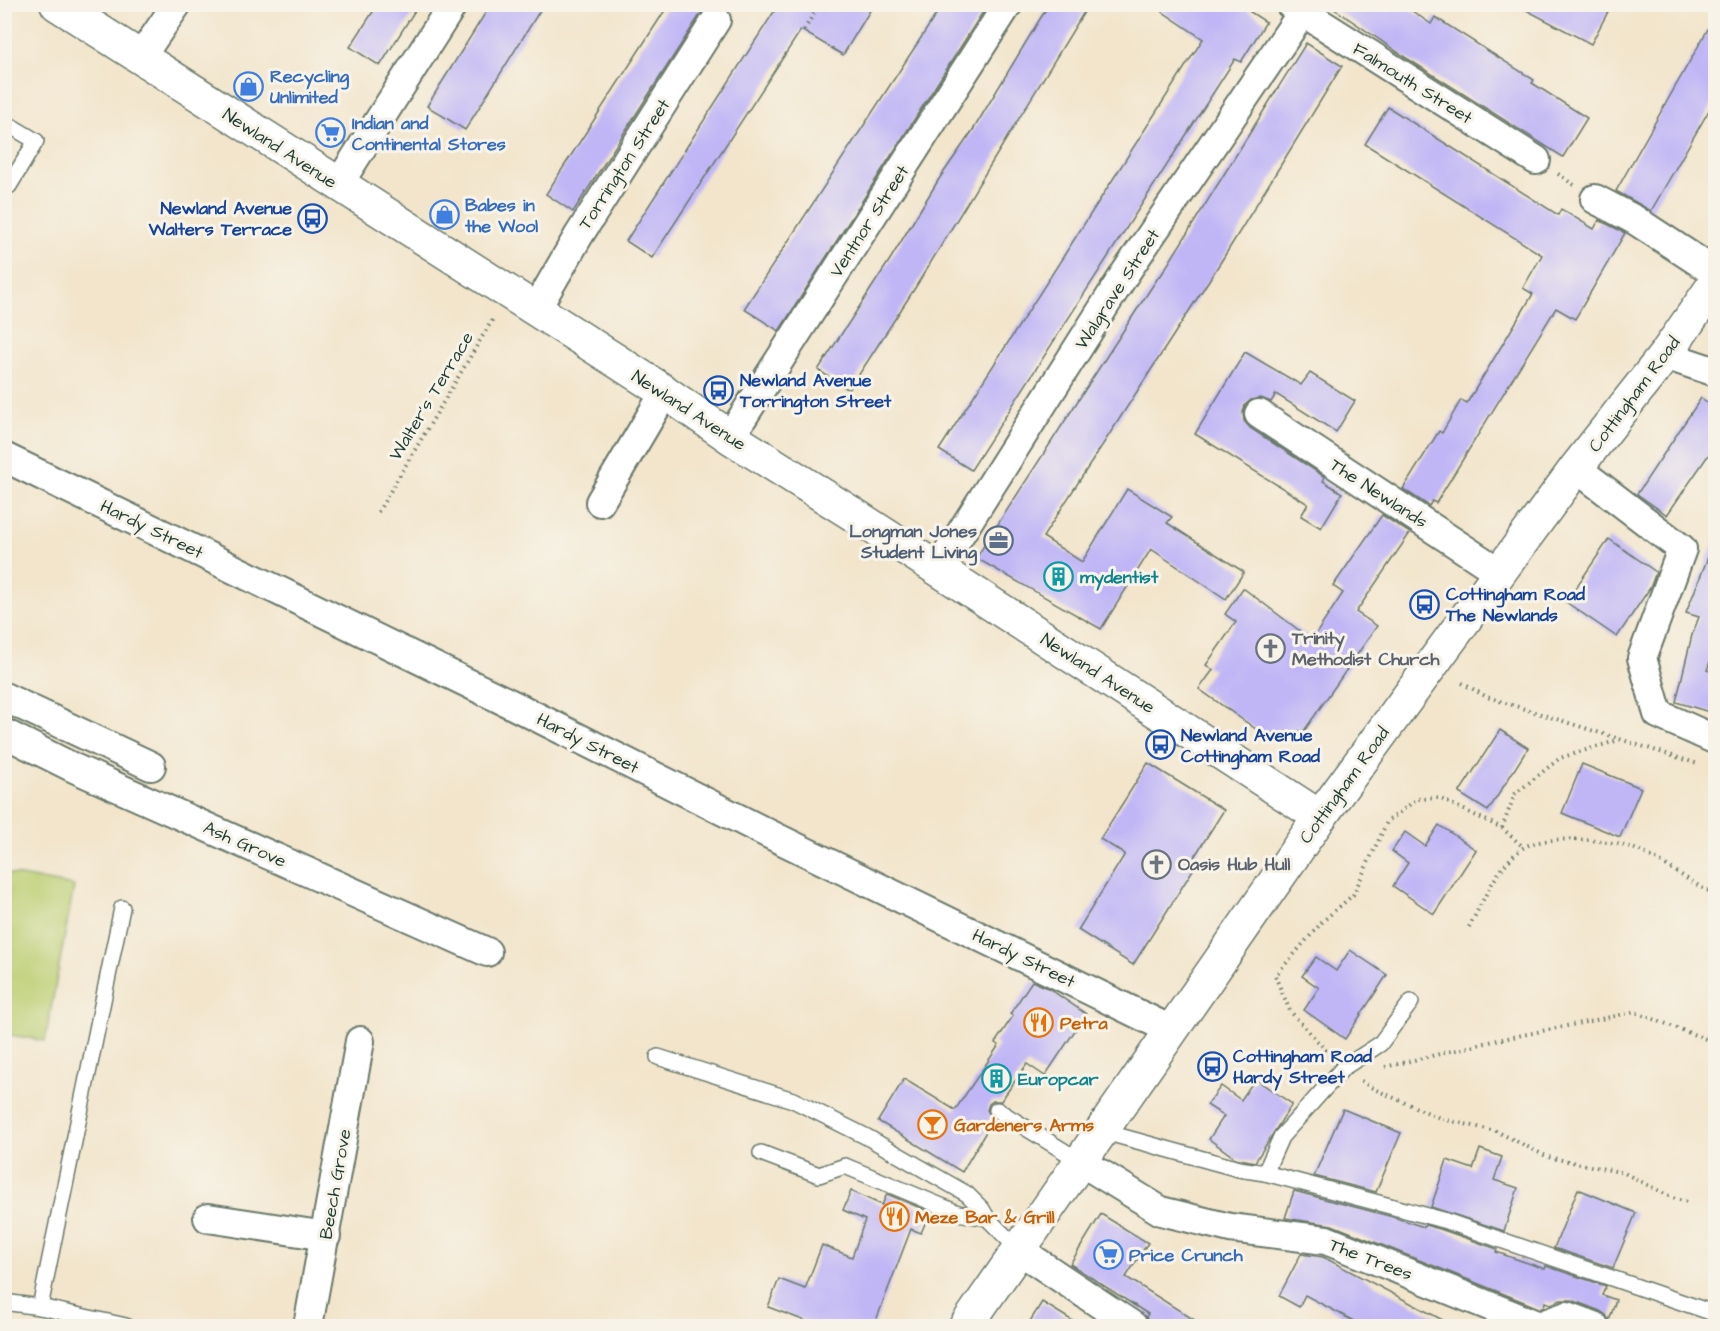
<svg xmlns="http://www.w3.org/2000/svg" width="1720" height="1331" font-family="'Architects Daughter',sans-serif">
  <style>
    .green { fill: #bbce71; stroke: #6d8652; stroke-width: 1.5 }
    .building { fill: #c0b6f6 }
    .lines { fill: none; stroke-linecap: round; stroke-linejoin: round }
    .lane-casing { stroke: #697869; stroke-width: 18 }
    .street-casing { stroke: #697869; stroke-width: 32 }
    .secondary-casing { stroke: #697869; stroke-width: 36 }
    .path { stroke: #697869; stroke-width: 4; stroke-dasharray: 1.5 4.5; stroke-linecap: butt }
    .lane { stroke: #fff; stroke-width: 15 }
    .street { stroke: #fff; stroke-width: 28 }
    .secondary { stroke: #fff; stroke-width: 33 }
    .labels { text-anchor: middle; stroke-width: 6; stroke-linejoin: round; paint-order: stroke }
    .shop-label { font-size: 18px; font-weight: bold; fill: #366cbe; stroke: #f7f3e8; text-anchor: start }
    .street-label { font-size: 18px; fill: #1f3d34; stroke: #f7f3e8 }
    .transit-label { font-size: 18px; font-weight: bold; fill: #164399; stroke: #f7f3e8; text-anchor: start }
    .service-label { font-size: 18px; font-weight: bold; fill: #4e5e75; stroke: #f7f3e8; text-anchor: end }
    .culture-label { font-size: 18px; font-weight: bold; fill: #0d838f; stroke: #f7f3e8; text-anchor: start }
    .worship-label { font-size: 18px; font-weight: bold; fill: #5b616d; stroke: #f7f3e8; text-anchor: start }
    .food-label { font-size: 18px; font-weight: bold; fill: #c56008; stroke: #f7f3e8; text-anchor: start }
  </style>
  <rect width="100%" height="100%" fill="#f7f3e8"/>
  <filter id="ink" filterUnits="userSpaceOnUse"><feTurbulence type="fractalNoise" baseFrequency=".0167" numOctaves="2"/><feDisplacementMap in="SourceGraphic" scale="12" xChannelSelector="R" yChannelSelector="G"/><feConvolveMatrix kernelMatrix="1 2 1 2 8 2 1 2 1" color-interpolation-filters="sRGB"/></filter>
  <filter id="wash" filterUnits="userSpaceOnUse"><feTurbulence type="fractalNoise" baseFrequency=".008" numOctaves="4" result="noise"/><feDisplacementMap in="SourceGraphic" scale="24" xChannelSelector="R" yChannelSelector="G"/><feGaussianBlur stdDeviation="1.35" result="paint"/><feColorMatrix in="noise" values="0 0 0 0 0 0 0 0 0 0 0 0 0 0 0 0 0 1.4 0 .05"/><feComposite in="paint" operator="in"/></filter>
  <g filter="url(#wash)">
    <rect width="100%" height="100%" fill="#f2e5cc"/>
    <!-- green -->
    <path class="green" d="M 5,873 L 74,886 L 45,1041 L 5,1034 Z"/>
    <g id="blocks">
      <!-- building -->
      <g class="building">
        <path d="M 378,4 L 419,4 L 380,66 L 350,47 Z"/>
        <path d="M 491,4 L 544,4 L 465,130 L 427,106 Z"/>
        <path d="M 669,4 L 707,4 L 573,212 L 546,194 Z"/>
        <path d="M 779,4 L 874,4 L 843,55 L 801,30 L 652,258 L 626,241 Z"/>
        <path d="M 943,4 L 988,4 L 779,331 L 744,309 Z"/>
        <path d="M 1049,4 L 1089,4 L 915,288 L 849,390 L 818,370 L 891,258 L 939,179 L 973,130 Z"/>
        <path d="M 1151,4 L 1238,4 L 1266,22 L 1241,62 L 1235,59 L 971,470 L 939,450 L 1203,39 Z"/>
        <path d="M 1327,4 L 1402,4 L 1431,24 L 1435,17 L 1534,80 L 1532,83 L 1587,118 L 1563,157 L 1408,59 Z"/>
        <path d="M 1515,4 L 1612,4 L 1591,44 Z"/>
        <path d="M 1716,15 L 1716,98 L 1651,211 L 1616,191 Z"/>
        <path d="M 1306,43 L 1342,66 L 1222,260 L 1043,537 L 1082,562 L 1127,489 L 1172,517 L 1167,523 L 1244,572 L 1226,599 L 1151,549 L 1101,629 L 976,558 L 1138,308 L 1159,276 L 1160,277 Z"/>
        <path d="M 1388,107 L 1558,215 L 1561,209 L 1594,229 L 1599,220 L 1625,233 L 1575,319 L 1556,308 L 1436,503 L 1432,501 L 1429,506 L 1403,489 L 1439,431 L 1442,433 L 1461,400 L 1467,403 L 1533,294 L 1523,288 L 1542,255 L 1365,144 Z"/>
        <path d="M 1245,352 L 1301,385 L 1310,373 L 1355,401 L 1336,432 L 1276,394 L 1271,402 L 1261,398 L 1251,400 L 1245,405 L 1243,412 L 1244,421 L 1250,428 L 1325,477 L 1323,481 L 1342,493 L 1321,528 L 1301,516 L 1308,504 L 1195,434 Z"/>
        <path d="M 1701,398 L 1716,408 L 1716,444 L 1667,515 L 1637,494 Z"/>
        <path d="M 1382,515 L 1410,533 L 1356,612 L 1377,626 L 1304,731 L 1263,734 L 1199,689 L 1213,670 L 1206,665 L 1236,622 L 1225,614 L 1243,588 L 1312,640 L 1343,593 L 1333,586 Z"/>
        <path d="M 1609,539 L 1656,572 L 1650,588 L 1617,637 L 1566,602 Z"/>
        <path d="M 1714,542 L 1716,645 L 1707,670 L 1716,673 L 1716,714 L 1676,702 L 1692,635 L 1699,617 L 1686,613 Z"/>
        <path d="M 1500,730 L 1528,748 L 1488,811 L 1459,793 Z"/>
        <path d="M 1148,763 L 1224,810 L 1191,862 L 1196,865 L 1133,965 L 1078,930 L 1125,854 L 1100,839 Z"/>
        <path d="M 1582,764 L 1641,788 L 1620,837 L 1562,813 Z"/>
        <path d="M 1439,825 L 1476,850 L 1434,914 L 1393,886 L 1408,863 L 1392,851 L 1405,832 L 1425,846 Z"/>
        <path d="M 1350,950 L 1387,975 L 1345,1039 L 1304,1010 L 1319,988 L 1302,976 L 1316,957 L 1336,971 Z"/>
        <path d="M 1032,981 L 1048,988 L 1086,1014 L 1045,1076 L 1027,1064 L 1001,1101 L 993,1101 L 989,1104 L 987,1110 L 991,1117 L 983,1128 L 987,1130 L 962,1172 L 878,1121 L 904,1079 L 955,1110 L 999,1045 L 995,1043 L 1013,1016 L 1010,1014 Z"/>
        <path d="M 1255,1079 L 1292,1104 L 1255,1162 L 1235,1158 L 1209,1139 L 1224,1116 L 1207,1105 L 1221,1086 L 1241,1100 Z"/>
        <path d="M 1343,1109 L 1401,1133 L 1376,1192 L 1314,1176 Z"/>
        <path d="M 1480,1149 L 1502,1157 L 1494,1180 L 1518,1188 L 1504,1231 L 1431,1207 L 1447,1160 L 1473,1169 Z"/>
        <path d="M 1578,1189 L 1636,1213 L 1613,1268 L 1554,1248 Z"/>
        <path d="M 851,1191 L 882,1205 L 887,1194 L 930,1212 L 921,1233 L 911,1229 L 874,1326 L 819,1326 L 768,1307 L 779,1279 L 805,1289 L 822,1245 L 852,1257 L 865,1220 L 843,1210 Z"/>
        <path d="M 1294,1191 L 1393,1217 L 1424,1227 L 1425,1225 L 1440,1229 L 1497,1249 L 1496,1252 L 1545,1269 L 1546,1266 L 1606,1286 L 1602,1295 L 1616,1300 L 1609,1321 L 1606,1315 L 1600,1311 L 1572,1300 L 1561,1300 L 1551,1304 L 1545,1302 L 1544,1307 L 1539,1308 L 1332,1225 L 1285,1218 Z"/>
        <path d="M 1101,1214 L 1148,1243 L 1126,1277 L 1204,1326 L 1149,1326 L 1146,1317 L 1148,1314 L 1070,1264 Z"/>
        <path d="M 1301,1254 L 1323,1257 L 1454,1326 L 1363,1326 L 1305,1295 L 1299,1307 L 1279,1296 Z"/>
        <path d="M 1042,1302 L 1081,1326 L 1027,1326 Z"/>
      </g>
    </g>
  </g>
  <g filter="url(#ink)">
    <use href="#blocks" fill-opacity="0" stroke="#697869" stroke-width="1.5"/>
    <g class="lines">
      <defs>
        <g id="lane">
          <path d="M 4,122 L 36,141 L 9,186"/>
          <path d="M 658,1057 L 793,1100 L 867,1137 L 967,1194 L 982,1209 L 987,1218 L 1019,1250"/>
          <path d="M 997,1110 L 1080,1161"/>
          <path d="M 1101,1131 L 1239,1169 L 1265,1173 L 1443,1220 L 1716,1314"/>
          <path d="M 761,1153 L 819,1175 L 845,1166 L 958,1213 L 987,1218"/>
          <path d="M 1265,1173 L 1281,1137 L 1343,1068 L 1380,1044 L 1411,1002"/>
          <path d="M 4,1302 L 40,1307 L 126,1326"/>
          <path d="M 40,1307 L 122,908"/>
        </g>
        <g id="street">
          <path d="M 1290,4 L 1536,160"/>
          <path d="M 140,58 L 177,4"/>
          <path d="M 338,185 L 453,4"/>
          <path d="M 1595,199 L 1635,220 L 1716,273"/>
          <path d="M 535,311 L 579,235 L 716,20"/>
          <path d="M 1665,355 L 1716,372"/>
          <path d="M 1259,414 L 1499,572"/>
          <path d="M 730,437 L 1008,4"/>
          <path d="M 4,457 L 515,706 L 763,831 L 1171,1030"/>
          <path d="M 1576,468 L 1682,549 L 1642,658 L 1658,714 L 1716,740"/>
          <path d="M 600,502 L 665,392"/>
          <path d="M 938,569 L 1126,272 L 1302,13"/>
          <path d="M 4,697 L 151,766"/>
          <path d="M 4,733 L 74,768 L 487,952"/>
          <path d="M 1080,1161 L 1161,1211 L 1230,1228 L 1326,1240 L 1539,1326 L 1567,1316 L 1594,1326"/>
          <path d="M 208,1218 L 326,1236"/>
          <path d="M 1019,1250 L 1133,1326"/>
          <path d="M 308,1326 L 360,1041"/>
        </g>
        <g id="secondary">
          <path d="M 57,4 L 665,392 L 730,437 L 859,518 L 1320,817"/>
          <path d="M 966,1326 L 1320,817 L 1576,468 L 1665,355 L 1716,282"/>
        </g>
      </defs>
      <!-- lane casing -->
      <use href="#lane" class="lane-casing"/>
      <!-- street casing -->
      <use href="#street" class="street-casing"/>
      <!-- secondary casing -->
      <use href="#secondary" class="secondary-casing"/>
      <!-- path -->
      <g class="path">
        <path d="M 804,30 L 820,4"/>
        <path d="M 1558,174 L 1574,185"/>
        <path d="M 378,512 L 494,317"/>
        <path d="M 1462,683 L 1487,697 L 1698,764"/>
        <path d="M 1502,828 L 1515,794 L 1560,758 L 1619,740"/>
        <path d="M 1469,927 C 1484,900 1496,867 1523,848 C 1544,834 1612,839 1635,849 C 1658,858 1684,878 1706,890 L 1716,893"/>
        <path d="M 1330,1055 L 1290,1011 L 1275,976 L 1324,920 L 1353,895 L 1387,822 L 1417,799 L 1439,798 L 1502,828 L 1523,847"/>
        <path d="M 1385,1067 L 1498,1040 L 1635,1012 L 1716,1043"/>
        <path d="M 1361,1081 L 1374,1089 L 1442,1119 L 1496,1131 L 1548,1157 L 1624,1173 L 1675,1199 L 1688,1202"/>
      </g>
      <!-- lane -->
      <use href="#lane" class="lane"/>
      <!-- street -->
      <use href="#street" class="street"/>
      <!-- secondary -->
      <use href="#secondary" class="secondary"/>
    </g>
  </g>
  <!-- icons -->
  <defs>
    <symbol id="shop-ring" viewBox="-11 -11 22 22"><circle r="9.5" fill="#f7f3e8" stroke="#3f7fe0" stroke-width="1.5"/><path d="M-5-2.5h2.3a2.7 3.5 0 0 1 5.4 0H5L5.5 6h-11ZM-1.5-2.5h3a1.5 2.3 0 0 0-3 0Z" fill="#3f7fe0"/></symbol>
    <symbol id="supermarket-ring" viewBox="-11 -11 22 22"><circle r="9.5" fill="#f7f3e8" stroke="#3f7fe0" stroke-width="1.5"/><path d="M-6-5.5h2.5l.6 2H6L4.5 2H-2.5L-4.4-4H-6ZM-1.5 3.2a1.3 1.3 0 1 0 .1 0ZM3 3.2a1.3 1.3 0 1 0 .1 0Z" fill="#3f7fe0"/></symbol>
    <symbol id="bus-ring" viewBox="-11 -11 22 22"><circle r="9.5" fill="#f7f3e8" stroke="#1a4fb4" stroke-width="1.5"/><path d="M-5-6H5V4H4V6H2V4H-2V6H-4V4H-5ZM-3.5-4V0h7V-4ZM-3.5 1.2v1.5H-2V1.2ZM2 1.2v1.5H3.5V1.2Z" fill="#1a4fb4"/></symbol>
    <symbol id="office-ring" viewBox="-11 -11 22 22"><circle r="9.5" fill="#f7f3e8" stroke="#5c6f8a" stroke-width="1.5"/><path d="M-6-3h4V-5.5h4V-3h4V5H-6ZM-1-4.5V-3h2v-1.5ZM-6 0V1H6V0Z" fill="#5c6f8a"/></symbol>
    <symbol id="building-ring" viewBox="-11 -11 22 22"><circle r="9.5" fill="#f7f3e8" stroke="#0f9aa8" stroke-width="1.5"/><path d="M-4-6H4V6H1V3H-1V6H-4ZM-2.5-4.3h1.7v1.8h-1.7ZM.8-4.3h1.7v1.8H.8ZM-2.5-1h1.7V.8h-1.7ZM.8-1h1.7V.8H.8Z" fill="#0f9aa8"/></symbol>
    <symbol id="church-ring" viewBox="-11 -11 22 22"><circle r="9.5" fill="#f7f3e8" stroke="#6b7280" stroke-width="1.5"/><path d="M-1.2-6h2.4v3.5h3.3v2.4h-3.3V6h-2.4V-.1h-3.3v-2.4h3.3Z" fill="#6b7280"/></symbol>
    <symbol id="restaurant-ring" viewBox="-11 -11 22 22"><circle r="9.5" fill="#f7f3e8" stroke="#e8710a" stroke-width="1.5"/><path d="M-5-6h1v4h1v-4h1v4h1v-4h1v5L-1.5 .5V6h-2V.5L-5-1ZM5-6V6H3V1.5H1.5Q1.5-4 5-6Z" fill="#e8710a"/></symbol>
    <symbol id="bar-ring" viewBox="-11 -11 22 22"><circle r="9.5" fill="#f7f3e8" stroke="#e8710a" stroke-width="1.5"/><path d="M-6-5H6L.8 .8V4.5H3.5V6h-7V4.5H-.8V.8Z" fill="#e8710a"/></symbol>
  </defs>
  <g fill-rule="evenodd">
    <use href="#shop-ring" x="232" y="70" width="33" height="33"/>
    <use href="#supermarket-ring" x="314" y="116" width="33" height="33"/>
    <use href="#shop-ring" x="428" y="198" width="33" height="33"/>
    <use href="#bus-ring" x="296" y="202" width="33" height="33"/>
    <use href="#bus-ring" x="702" y="374" width="33" height="33"/>
    <use href="#office-ring" x="982" y="524" width="33" height="33"/>
    <use href="#building-ring" x="1042" y="560" width="33" height="33"/>
    <use href="#bus-ring" x="1408" y="588" width="33" height="33"/>
    <use href="#church-ring" x="1254" y="632" width="33" height="33"/>
    <use href="#bus-ring" x="1144" y="728" width="33" height="33"/>
    <use href="#church-ring" x="1140" y="848" width="33" height="33"/>
    <use href="#restaurant-ring" x="1022" y="1006" width="33" height="33"/>
    <use href="#bus-ring" x="1196" y="1050" width="33" height="33"/>
    <use href="#building-ring" x="980" y="1062" width="33" height="33"/>
    <use href="#bar-ring" x="916" y="1108" width="33" height="33"/>
    <use href="#restaurant-ring" x="878" y="1200" width="33" height="33"/>
    <use href="#supermarket-ring" x="1092" y="1238" width="33" height="33"/>
  </g>
  <g class="labels">
    <!-- shop labels -->
    <g class="shop-label">
      <text x="270" y="82">Recycling<tspan x="270" dy="21">Unlimited</tspan></text>
      <text x="352" y="129">Indian and<tspan x="352" dy="21">Continental Stores</tspan></text>
      <text x="465" y="211">Babes in<tspan x="465" dy="21">the Wool</tspan></text>
      <text x="1129" y="1261">Price Crunch</text>
    </g>
    <!-- street labels -->
    <g class="street-label">
      <text transform="translate(1413 83) rotate(32)" y="6">Falmouth Street</text>
      <text transform="translate(280 148) rotate(33)" y="6">Newland Avenue</text>
      <text transform="translate(624 164) rotate(-57)" y="6">Torrington Street</text>
      <text transform="translate(869 221) rotate(-57)" y="6">Ventnor Street</text>
      <text transform="translate(1117 289) rotate(-57)" y="6">Walgrave Street</text>
      <text transform="translate(1634 394) rotate(-53)" y="6">Cottingham Road</text>
      <text transform="translate(431 396) rotate(-59)" y="6">Walter's Terrace</text>
      <text transform="translate(689 410) rotate(33)" y="6">Newland Avenue</text>
      <text transform="translate(1379 493) rotate(33)" y="6">The Newlands</text>
      <text transform="translate(152 529) rotate(26)" y="6">Hardy Street</text>
      <text transform="translate(1098 673) rotate(33)" y="6">Newland Avenue</text>
      <text transform="translate(588 743) rotate(27)" y="6">Hardy Street</text>
      <text transform="translate(1344 785) rotate(-54)" y="6">Cottingham Road</text>
      <text transform="translate(245 844) rotate(24)" y="6">Ash Grove</text>
      <text transform="translate(1024 958) rotate(26)" y="6">Hardy Street</text>
      <text transform="translate(335 1184) rotate(-80)" y="6">Beech Grove</text>
      <text transform="translate(1371 1259) rotate(21)" y="6">The Trees</text>
    </g>
    <!-- transit labels -->
    <g class="transit-label">
      <text x="292" y="214" text-anchor="end">Newland Avenue<tspan x="292" dy="21">Walters Terrace</tspan></text>
      <text x="740" y="386">Newland Avenue<tspan x="740" dy="21">Torrington Street</tspan></text>
      <text x="1446" y="600">Cottingham Road<tspan x="1446" dy="21">The Newlands</tspan></text>
      <text x="1181" y="741">Newland Avenue<tspan x="1181" dy="21">Cottingham Road</tspan></text>
      <text x="1233" y="1062">Cottingham Road<tspan x="1233" dy="21">Hardy Street</tspan></text>
    </g>
    <!-- service labels -->
    <g class="service-label">
      <text x="977" y="537">Longman Jones<tspan x="977" dy="21">Student Living</tspan></text>
    </g>
    <!-- culture labels -->
    <g class="culture-label">
      <text x="1080" y="583">mydentist</text>
      <text x="1018" y="1085">Europcar</text>
    </g>
    <!-- worship labels -->
    <g class="worship-label">
      <text x="1292" y="644">Trinity<tspan x="1292" dy="21">Methodist Church</tspan></text>
      <text x="1178" y="870">Oasis Hub Hull</text>
    </g>
    <!-- food labels -->
    <g class="food-label">
      <text x="1060" y="1029">Petra</text>
      <text x="954" y="1131">Gardeners Arms</text>
      <text x="915" y="1223">Meze Bar &amp; Grill</text>
    </g>
  </g>
  <!-- margin -->
  <rect width="1720" height="1331" fill="none" stroke="#f7f3e8" stroke-width="24"/>
</svg>
